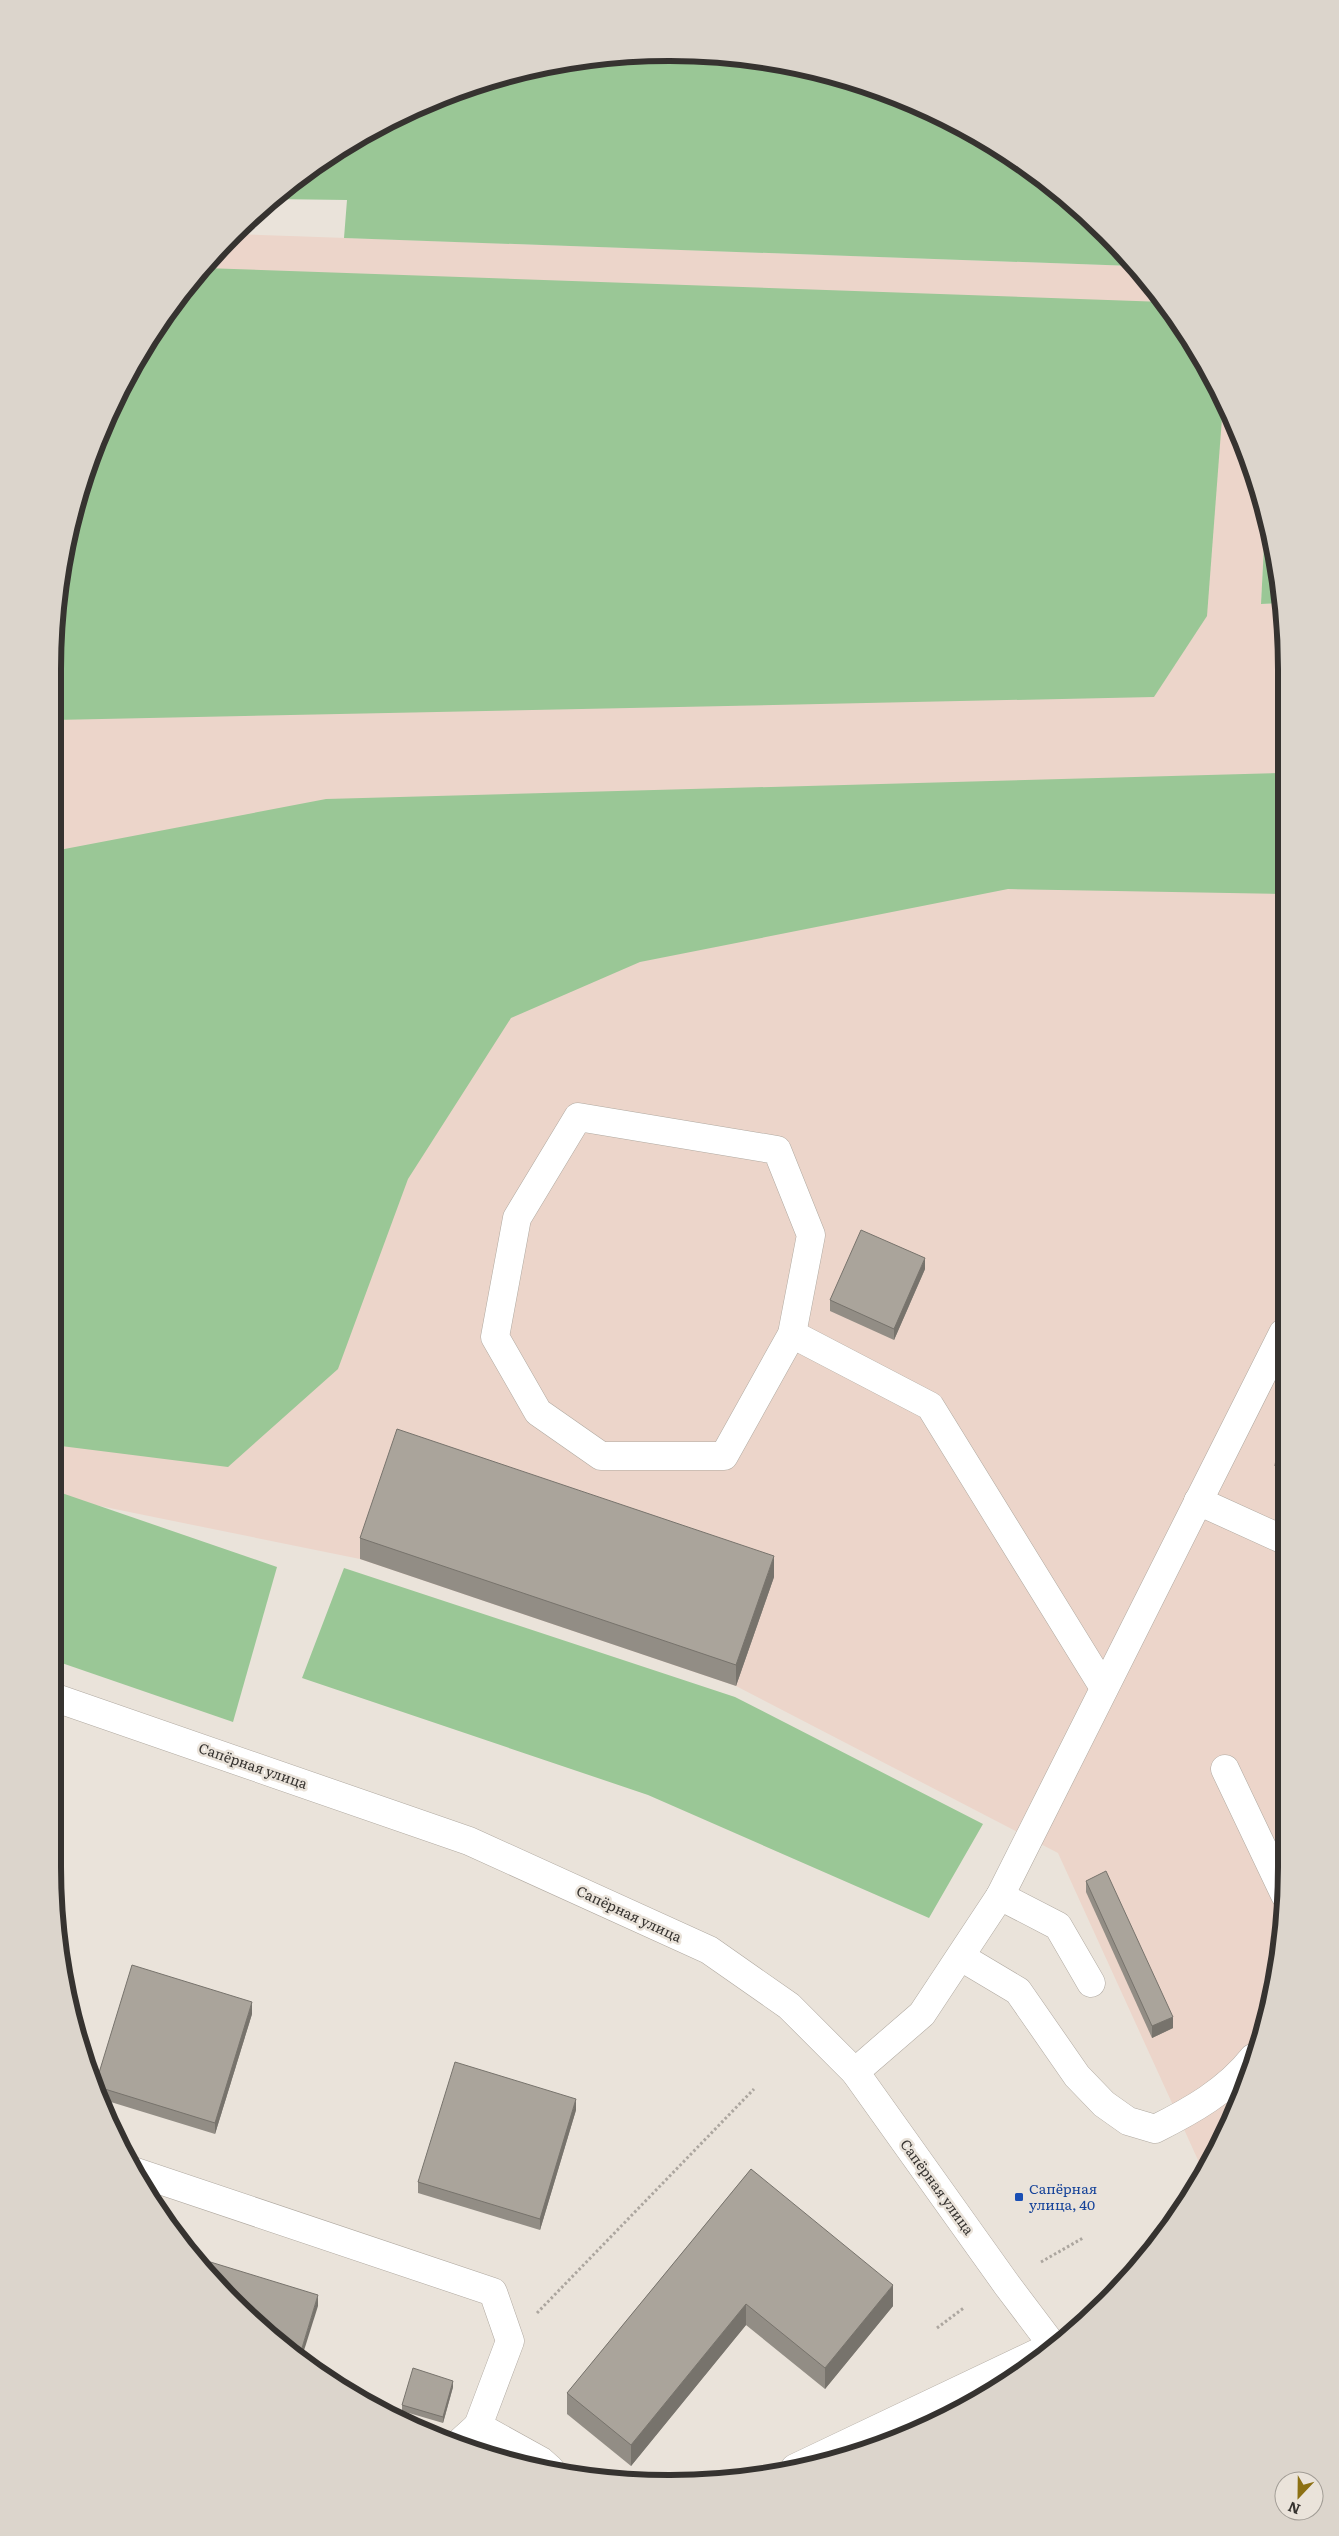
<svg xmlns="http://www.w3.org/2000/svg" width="1339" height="2536" font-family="Literata,serif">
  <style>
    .industrial { fill: #ecd5ca }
    .green { fill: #9ac796 }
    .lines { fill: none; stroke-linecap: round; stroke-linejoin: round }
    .minor-casing { stroke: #b0a9a0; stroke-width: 29 }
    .path { stroke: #aca69f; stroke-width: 3; stroke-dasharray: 2.5 2.5; stroke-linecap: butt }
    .minor { stroke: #fff; stroke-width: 28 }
    .wall { fill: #928d85 }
    .shaded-wall { fill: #77736c }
    .building { fill: #aaa49b; stroke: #77736c }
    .transit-dot { fill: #1a4fb4; stroke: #eae3da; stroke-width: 2 }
    .labels { text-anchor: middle; stroke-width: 5; stroke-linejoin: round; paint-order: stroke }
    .street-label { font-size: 14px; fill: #363330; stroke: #eae3da }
    .transit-label { font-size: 14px; fill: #164399; stroke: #eae3da; text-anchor: start }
    .rim { fill: none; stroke: #363330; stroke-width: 6 }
  </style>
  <rect width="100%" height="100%" fill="#eae3da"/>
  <!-- industrial -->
  <path class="industrial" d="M 236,234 L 1133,266 L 1159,294 L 1240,434 L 1265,526 L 1261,604 L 1281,603 L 1285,1907 L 1266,2026 L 1223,2140 L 1203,2171 L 1058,1853 L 736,1686 L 360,1559 L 90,1504 L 53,1491 L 54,629 L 74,510 L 116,396 L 180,294 Z"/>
  <!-- green -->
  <g class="green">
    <path d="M 710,54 L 829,74 L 943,116 L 1076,205 L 1133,266 L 344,238 L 347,200 L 272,199 L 361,135 L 471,85 L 589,58 Z"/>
    <path d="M 204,268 L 1164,302 L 1223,405 L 1207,616 L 1154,697 L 54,720 L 54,629 L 74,510 L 116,396 L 180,294 Z"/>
    <path d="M 1265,526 L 1281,589 L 1281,603 L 1261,604 Z"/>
    <path d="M 1282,773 L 1282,894 L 1008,889 L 640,962 L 511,1018 L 408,1179 L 338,1369 L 228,1467 L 53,1445 L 54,851 L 326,799 Z"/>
    <path d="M 53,1490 L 277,1567 L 233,1722 L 53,1660 Z"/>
    <path d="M 344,1568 L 735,1697 L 983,1824 L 929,1918 L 648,1795 L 302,1678 Z"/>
  </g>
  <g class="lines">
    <defs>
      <g id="minor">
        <path d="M 578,1117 L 777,1150 L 811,1235 L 792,1334 L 724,1456 L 601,1456 L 538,1412 L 495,1337 L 517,1218 Z"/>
        <path d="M 792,1334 L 930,1406 L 1104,1688"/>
        <path d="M 1198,1501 L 1284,1540"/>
        <path d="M 53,1697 L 469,1841 L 709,1950 L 789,2006 L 855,2072 L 1007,2285 L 1053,2346"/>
        <path d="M 1225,1769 L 1285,1895"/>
        <path d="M 1000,1896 L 1058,1926 L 1091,1983"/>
        <path d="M 961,1957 L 1018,1991 L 1077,2076 L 1104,2104 L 1128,2121 L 1155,2129 C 1191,2111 1227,2091 1253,2058"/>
        <path d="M 855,2072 L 922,2014 L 1000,1896 L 1283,1333"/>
        <path d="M 133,2171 L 493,2292 L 510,2341 L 478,2426 L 541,2461 L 550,2469"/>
        <path d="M 457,2445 L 478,2426"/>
        <path d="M 795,2468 L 1056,2344"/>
      </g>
    </defs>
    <!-- minor casing -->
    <use href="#minor" class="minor-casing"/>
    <!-- path -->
    <g class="path">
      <path d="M 1041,2262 L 1083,2238"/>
      <path d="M 537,2313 L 754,2089"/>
      <path d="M 937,2328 L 965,2307"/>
    </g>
    <!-- minor -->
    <use href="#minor" class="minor"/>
  </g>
  <!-- wall -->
  <g class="wall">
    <path d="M 925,1269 L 894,1340 L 830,1311 L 830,1300 Z"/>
    <path d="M 1284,1405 L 1284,1484 L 1275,1482 L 1275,1466 Z"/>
    <path d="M 360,1538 L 774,1577 L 736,1686 L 360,1559 Z"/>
    <path d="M 1086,1881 L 1173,2028 L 1152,2038 L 1086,1892 Z"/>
    <path d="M 252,2014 L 215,2134 L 101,2099 L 95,2086 Z"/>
    <path d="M 576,2110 L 540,2230 L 418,2193 L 418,2182 Z"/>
    <path d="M 751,2169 L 893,2306 L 825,2389 L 746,2325 L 631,2466 L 567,2414 L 567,2393 Z"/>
    <path d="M 453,2387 L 443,2423 L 402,2411 L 402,2405 Z"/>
  </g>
  <!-- shaded-wall -->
  <g class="shaded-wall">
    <path d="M 925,1258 L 925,1269 L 894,1340 L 894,1329 Z"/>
    <path d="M 774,1556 L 774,1577 L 736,1686 L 736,1665 Z"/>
    <path d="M 252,2002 L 252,2014 L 215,2134 L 215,2123 Z"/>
    <path d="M 1173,2017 L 1173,2028 L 1152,2038 L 1152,2026 Z"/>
    <path d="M 576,2099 L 576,2110 L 540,2230 L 540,2219 Z"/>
    <path d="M 893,2285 L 893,2306 L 825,2389 L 825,2368 Z"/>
    <path d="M 318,2295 L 318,2306 L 301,2360 L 299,2358 Z"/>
    <path d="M 746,2304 L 746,2325 L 631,2466 L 631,2445 Z"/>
    <path d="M 453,2381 L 453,2387 L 443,2423 L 443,2417 Z"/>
  </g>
  <!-- building -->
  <g class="building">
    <path d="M 861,1230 L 925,1258 L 894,1329 L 830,1300 Z"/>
    <path d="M 1283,1405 L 1284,1405 L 1284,1467 L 1275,1466 Z"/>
    <path d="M 397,1429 L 774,1556 L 736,1665 L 360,1538 Z"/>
    <path d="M 1106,1871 L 1173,2017 L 1152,2026 L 1086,1881 Z"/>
    <path d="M 132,1965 L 252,2002 L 215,2123 L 95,2086 Z"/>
    <path d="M 455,2062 L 576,2099 L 540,2219 L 418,2182 Z"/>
    <path d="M 751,2169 L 893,2285 L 825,2368 L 746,2304 L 631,2445 L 567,2393 Z"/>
    <path d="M 194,2257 L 318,2295 L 299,2358 L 262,2330 Z"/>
    <path d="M 413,2368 L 453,2381 L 443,2417 L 402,2405 Z"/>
  </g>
  <!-- markers -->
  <rect class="transit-dot" x="1014" y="2192" width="10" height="10" rx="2.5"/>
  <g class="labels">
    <!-- street labels -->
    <g class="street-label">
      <text transform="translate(253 1766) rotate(19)" y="5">Сапёрная улица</text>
      <text transform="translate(629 1914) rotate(25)" y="5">Сапёрная улица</text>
      <text transform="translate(937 2187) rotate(54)" y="5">Сапёрная улица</text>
    </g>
    <!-- transit labels -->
    <g class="transit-label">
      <text x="1029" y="2194">Сапёрная<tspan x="1029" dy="16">улица, 40</tspan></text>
    </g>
  </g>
  <!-- crop -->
  <path d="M0 0H1339V2536H0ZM669 61H670A608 608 0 0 1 1278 669V1867A608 608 0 0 1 670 2475H669A608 608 0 0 1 61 1867V669A608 608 0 0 1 669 61Z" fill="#dcd5cc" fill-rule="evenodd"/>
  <path class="rim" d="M669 61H670A608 608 0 0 1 1278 669V1867A608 608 0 0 1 670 2475H669A608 608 0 0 1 61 1867V669A608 608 0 0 1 669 61Z"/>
  <!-- north arrow -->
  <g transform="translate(1299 2496) rotate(202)"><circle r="24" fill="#eae3da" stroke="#a29d96"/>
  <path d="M0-4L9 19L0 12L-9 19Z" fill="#8c7013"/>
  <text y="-8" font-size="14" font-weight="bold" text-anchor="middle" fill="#363330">N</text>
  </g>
</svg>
